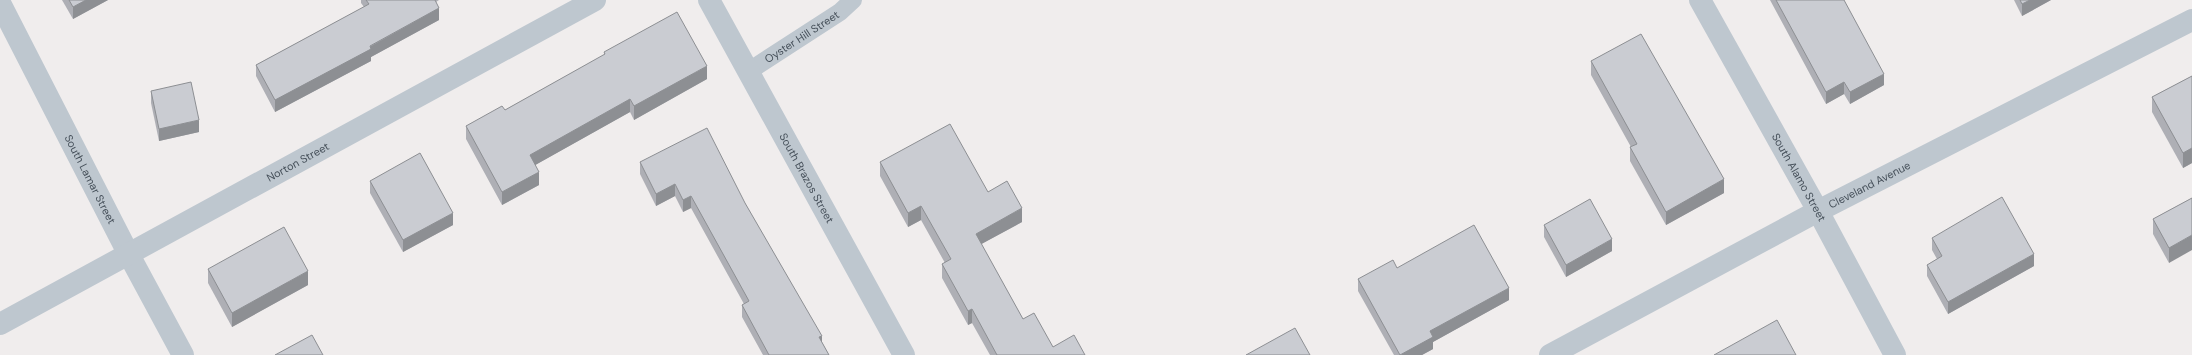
<svg xmlns="http://www.w3.org/2000/svg" width="2192" height="355" font-family="'DM Sans',sans-serif">
  <style>
    .lines { fill: none; stroke-linecap: round; stroke-linejoin: round }
    .lane { stroke: #bec7cf; stroke-width: 18 }
    .street { stroke: #bec7cf; stroke-width: 22 }
    .wall { fill: #aeafb5 }
    .shaded-wall { fill: #8d8f93 }
    .building { fill: #caccd2; stroke: #8d8f93 }
    .labels { text-anchor: middle; stroke-width: 3.5; stroke-linejoin: round; paint-order: stroke }
    .street-label { font-size: 11px; fill: #46505a; stroke: #fff }
  </style>
  <rect width="100%" height="100%" fill="#f0eded"/>
  <g class="lines">
    <!-- lane -->
    <path class="lane" id="s1" d="M 749,71 L 840,12 L 853,0"/>
    <!-- street -->
    <g class="street">
      <path id="s2" d="M 709,0 L 904,355"/>
      <path id="s3" d="M 1700,0 L 1818,211 L 1895,355"/>
      <path id="s4" d="M 0,3 L 128,253 L 183,355"/>
      <path id="s5" d="M 0,324 L 595,0"/>
      <path id="s6" d="M 1550,355 L 1818,211 L 2192,20"/>
    </g>
  </g>
  <!-- wall -->
  <g class="wall">
    <path d="M 62,0 L 108,0 L 73,19 Z"/>
    <path d="M 361,0 L 439,0 L 436,2 L 439,20 L 371,57 L 371,61 L 275,112 L 256,76 L 256,65 L 364,7 L 361,3 Z"/>
    <path d="M 1770,0 L 1844,0 L 1884,85 L 1850,104 L 1844,94 L 1826,104 Z"/>
    <path d="M 2014,0 L 2051,0 L 2022,16 Z"/>
    <path d="M 604,52 L 707,79 L 634,120 L 630,112 L 535,165 L 539,185 L 502,205 L 466,139 L 466,126 L 505,110 L 604,55 Z"/>
    <path d="M 1591,61 L 1724,193 L 1666,225 L 1630,161 L 1630,147 L 1631,147 L 1591,75 Z"/>
    <path d="M 2192,76 L 2192,163 L 2183,168 L 2152,112 L 2152,97 Z"/>
    <path d="M 151,91 L 199,132 L 159,141 L 151,103 Z"/>
    <path d="M 640,162 L 745,203 L 829,355 L 763,355 L 742,317 L 742,305 L 744,304 L 691,208 L 683,212 L 675,196 L 656,206 L 640,174 Z"/>
    <path d="M 880,162 L 988,192 L 1022,222 L 981,244 L 1023,319 L 1053,347 L 1085,355 L 990,355 L 972,323 L 968,325 L 942,278 L 942,264 L 945,263 L 921,220 L 908,227 L 880,176 Z"/>
    <path d="M 370,181 L 453,225 L 403,252 L 370,193 Z"/>
    <path d="M 2192,198 L 2169,263 L 2153,234 L 2153,219 Z"/>
    <path d="M 1544,225 L 1612,251 L 1566,277 L 1544,237 Z"/>
    <path d="M 1932,238 L 2034,266 L 1948,314 L 1927,276 L 1927,265 L 1937,259 L 1932,250 Z"/>
    <path d="M 1397,268 L 1509,300 L 1433,342 L 1433,349 L 1422,355 L 1394,355 L 1358,291 L 1358,279 Z"/>
    <path d="M 208,269 L 308,285 L 232,327 L 208,283 Z"/>
  </g>
  <!-- shaded-wall -->
  <g class="shaded-wall">
    <path d="M 86,0 L 108,0 L 73,19 L 73,7 Z"/>
    <path d="M 2030,0 L 2051,0 L 2022,16 L 2022,4 Z"/>
    <path d="M 439,8 L 439,20 L 371,57 L 371,61 L 275,112 L 275,100 Z"/>
    <path d="M 707,66 L 707,79 L 634,120 L 634,106 Z"/>
    <path d="M 1884,74 L 1884,85 L 1850,104 L 1850,92 Z"/>
    <path d="M 1844,82 L 1844,94 L 1826,104 L 1826,92 Z"/>
    <path d="M 630,99 L 630,112 L 530,168 L 530,155 Z"/>
    <path d="M 199,120 L 199,132 L 159,141 L 159,129 Z"/>
    <path d="M 2192,148 L 2192,163 L 2183,168 L 2183,153 Z"/>
    <path d="M 539,172 L 539,185 L 502,205 L 502,192 Z"/>
    <path d="M 1724,179 L 1724,193 L 1666,225 L 1666,212 Z"/>
    <path d="M 675,184 L 675,196 L 656,206 L 656,194 Z"/>
    <path d="M 691,196 L 691,208 L 683,212 L 683,200 Z"/>
    <path d="M 921,206 L 921,220 L 908,227 L 908,213 Z"/>
    <path d="M 1022,208 L 1022,222 L 976,247 L 976,234 Z"/>
    <path d="M 453,213 L 453,225 L 403,252 L 403,240 Z"/>
    <path d="M 2192,235 L 2192,250 L 2169,263 L 2169,248 Z"/>
    <path d="M 1612,239 L 1612,251 L 1566,277 L 1566,265 Z"/>
    <path d="M 2034,254 L 2034,266 L 1948,314 L 1948,302 Z"/>
    <path d="M 308,271 L 308,285 L 232,327 L 232,313 Z"/>
    <path d="M 1509,288 L 1509,300 L 1433,342 L 1433,349 L 1422,355 L 1401,355 L 1430,331 Z"/>
    <path d="M 972,309 L 972,323 L 968,325 L 968,311 Z"/>
    <path d="M 822,336 L 822,348 L 819,337 Z"/>
  </g>
  <!-- building -->
  <g class="building">
    <path d="M 69,0 L 86,0 L 73,7 Z"/>
    <path d="M 366,0 L 435,0 L 439,8 L 370,46 L 371,49 L 275,100 L 256,65 L 369,4 Z"/>
    <path d="M 1776,0 L 1844,0 L 1884,74 L 1850,92 L 1844,82 L 1826,92 Z"/>
    <path d="M 2020,0 L 2030,0 L 2022,4 Z"/>
    <path d="M 677,12 L 707,66 L 634,106 L 630,99 L 530,155 L 539,172 L 502,192 L 466,126 L 502,106 L 505,110 L 605,54 L 604,52 Z"/>
    <path d="M 1641,34 L 1724,179 L 1666,212 L 1630,147 L 1637,144 L 1591,61 Z"/>
    <path d="M 2192,76 L 2192,148 L 2183,153 L 2152,97 Z"/>
    <path d="M 191,82 L 199,120 L 159,129 L 151,91 Z"/>
    <path d="M 950,124 L 988,192 L 1007,181 L 1022,208 L 976,234 L 1023,319 L 1034,313 L 1053,347 L 1074,335 L 1085,355 L 997,355 L 972,309 L 968,311 L 942,264 L 951,259 L 921,206 L 908,213 L 880,162 Z"/>
    <path d="M 707,128 L 745,203 L 822,336 L 819,337 L 829,355 L 769,355 L 742,305 L 749,301 L 691,196 L 683,200 L 675,184 L 656,194 L 640,162 Z"/>
    <path d="M 420,153 L 453,213 L 403,240 L 370,181 Z"/>
    <path d="M 2002,197 L 2034,254 L 1948,302 L 1927,265 L 1942,256 L 1932,238 Z"/>
    <path d="M 2192,198 L 2192,235 L 2169,248 L 2153,219 Z"/>
    <path d="M 1590,199 L 1612,239 L 1566,265 L 1544,225 Z"/>
    <path d="M 1474,225 L 1509,288 L 1430,331 L 1433,337 L 1400,355 L 1358,279 L 1393,260 L 1397,268 Z"/>
    <path d="M 284,227 L 308,271 L 232,313 L 208,269 Z"/>
    <path d="M 1777,320 L 1796,355 L 1714,355 Z"/>
    <path d="M 1295,328 L 1310,355 L 1246,355 Z"/>
    <path d="M 312,335 L 323,355 L 275,355 Z"/>
  </g>
  <g class="labels">
    <!-- street labels -->
    <g class="street-label">
      <text dy="4" stroke="none"><textPath href="#s1" startOffset="63">Oyster Hill Street</textPath></text>
      <text dy="4" stroke="none"><textPath href="#s5" startOffset="339">Norton Street</textPath></text>
      <text dy="4" stroke="none"><textPath href="#s2" startOffset="203">South Brazos Street</textPath></text>
      <text dy="4" stroke="none"><textPath href="#s3" startOffset="203">South Alamo Street</textPath></text>
      <text dy="4" stroke="none"><textPath href="#s4" startOffset="198">South Lamar Street</textPath></text>
      <text dy="4" stroke="none"><textPath href="#s6" startOffset="362">Cleveland Avenue</textPath></text>
    </g>
  </g>
</svg>
